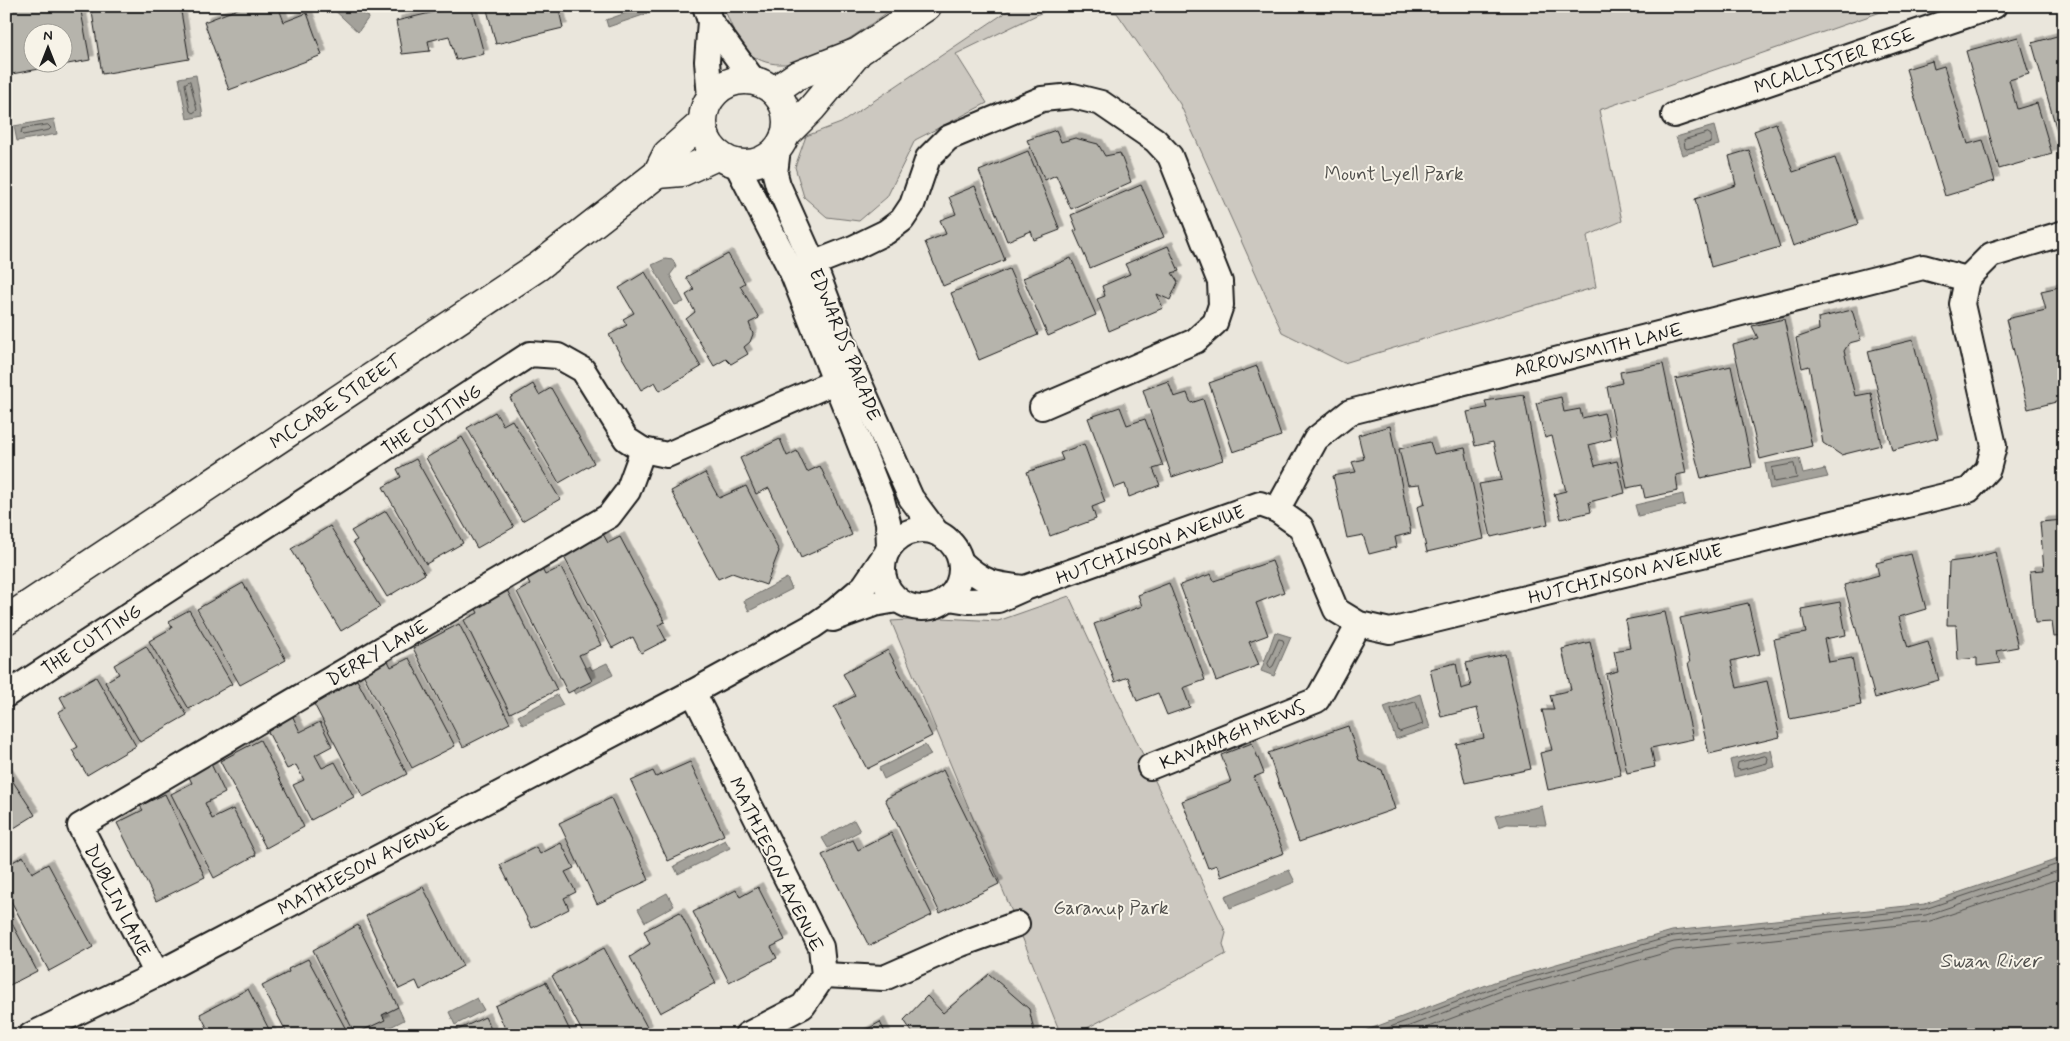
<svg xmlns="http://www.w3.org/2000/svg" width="2070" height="1041" font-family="Mynerve,sans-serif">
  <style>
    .green { fill: #ccc8c0; stroke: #74726e }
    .water { fill: #a3a19a; stroke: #6d6c68 }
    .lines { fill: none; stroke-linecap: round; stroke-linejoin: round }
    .shore { stroke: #52514e; stroke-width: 1 }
    .building { fill: #b6b4ac; stroke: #1c1c1c; fill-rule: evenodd; filter: url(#shadow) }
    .street-casing { stroke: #1c1c1c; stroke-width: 28 }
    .secondary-casing { stroke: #1c1c1c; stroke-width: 31 }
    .street { stroke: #f7f3e8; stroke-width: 24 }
    .secondary { stroke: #f7f3e8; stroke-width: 28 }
    .labels { text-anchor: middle; stroke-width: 4; stroke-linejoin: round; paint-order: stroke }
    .street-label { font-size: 19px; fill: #1c1c1c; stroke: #f7f3e8 }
    .park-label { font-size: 19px; fill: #51504d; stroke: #f7f3e8 }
    .water-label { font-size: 20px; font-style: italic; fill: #52514e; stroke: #f7f3e8 }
  </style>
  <defs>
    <filter id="shadow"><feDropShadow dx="4.5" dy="-4.5" stdDeviation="0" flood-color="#0004"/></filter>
  </defs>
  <rect width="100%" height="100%" fill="#eae6dc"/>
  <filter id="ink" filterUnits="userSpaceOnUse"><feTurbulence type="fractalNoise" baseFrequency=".02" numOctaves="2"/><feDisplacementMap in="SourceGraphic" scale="10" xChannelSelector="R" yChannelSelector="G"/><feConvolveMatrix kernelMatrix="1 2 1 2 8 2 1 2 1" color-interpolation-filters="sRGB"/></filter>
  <g filter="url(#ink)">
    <!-- green -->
    <g class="green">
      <path d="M 723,6 L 896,6 C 861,31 791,88 749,53 C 736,42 730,21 723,6 Z"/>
      <path d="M 1015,6 L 1898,6 L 1599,110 L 1622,221 L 1587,236 L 1596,287 L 1344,363 L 1282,332 L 1180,104 L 1117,13 L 1053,7 L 956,54 L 987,103 L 915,140 L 887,197 L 859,221 L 827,217 L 804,197 L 795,167 L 806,136 L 841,123 Z"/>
      <path d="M 1069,596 L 1226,933 L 1223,944 L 1226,954 L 1074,1035 L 1061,1035 L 1017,924 L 891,621 L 942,618 L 998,621 Z"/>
    </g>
    <!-- water -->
    <g class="water">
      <path d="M 330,6 L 346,6 L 369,17 L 358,32 Z"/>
      <path d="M 646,6 L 650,6 L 652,12 L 608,27 L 606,20 Z"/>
      <path d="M 196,75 L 203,116 L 187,119 L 179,78 Z"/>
      <path d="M 54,119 L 57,134 L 17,141 L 14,126 Z"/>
      <path d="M 1714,126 L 1719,145 L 1682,155 L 1676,137 Z"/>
      <path d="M 665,259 L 673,260 L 676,267 L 670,275 L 684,302 L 675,305 L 652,265 Z"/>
      <path d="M 1799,458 L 1803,474 L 1825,469 L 1828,477 L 1770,489 L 1765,464 Z"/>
      <path d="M 1683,494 L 1685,505 L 1638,516 L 1635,505 Z"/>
      <path d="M 787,578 L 792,589 L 749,611 L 744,601 Z"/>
      <path d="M 1275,632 L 1291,637 L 1274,676 L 1261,671 Z"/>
      <path d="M 607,663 L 613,675 L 575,694 L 566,678 L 590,666 L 592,670 Z"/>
      <path d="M 1420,694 L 1430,728 L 1396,739 L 1384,707 Z"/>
      <path d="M 557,695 L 563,705 L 523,725 L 518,716 Z"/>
      <path d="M 925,745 L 931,755 L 884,779 L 879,768 Z"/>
      <path d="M 1771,750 L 1775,767 L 1734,777 L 1730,760 Z"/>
      <path d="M 1542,806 L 1546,825 L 1507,824 L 1499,827 L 1495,816 Z"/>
      <path d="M 854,820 L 860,831 L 828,848 L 822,838 Z"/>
      <path d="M 725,840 L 730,848 L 678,874 L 674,866 Z"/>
      <path d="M 2064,857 L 2064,1035 L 1354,1035 L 1497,981 L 1672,931 L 1925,904 Z"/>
      <path d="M 1289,870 L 1295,882 L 1230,908 L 1225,896 Z"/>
      <path d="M 667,893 L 674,906 L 645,922 L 638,909 Z"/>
      <path d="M 477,998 L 484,1010 L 455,1025 L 449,1012 Z"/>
      <path d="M 398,1007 L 404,1020 L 375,1035 L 368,1035 L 365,1029 L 384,1020 L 382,1015 Z"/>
    </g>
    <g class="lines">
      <!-- shore -->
      <g class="shore">
        <path d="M 190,81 L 197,110 L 193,113 L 190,111 L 185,84 Z"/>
        <path d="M 48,125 L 51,128 L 49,130 L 23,135 L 21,133 L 22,129 Z"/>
        <path d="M 1708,133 L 1711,135 L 1711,142 L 1687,149 L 1685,148 L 1684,140 Z"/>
        <path d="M 1794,464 L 1797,478 L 1774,482 L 1772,468 Z"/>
        <path d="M 1279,639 L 1283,640 L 1284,643 L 1273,666 L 1270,668 L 1268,664 Z"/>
        <path d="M 1416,702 L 1423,724 L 1399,732 L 1391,710 Z"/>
        <path d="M 1765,756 L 1768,758 L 1767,763 L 1740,770 L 1737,769 L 1738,763 Z"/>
        <path d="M 1369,1035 L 1499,986 L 1673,936 L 1925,909 L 2064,862"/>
        <path d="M 1386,1035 L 1501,991 L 1674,942 L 1926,915 L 2064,869"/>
        <path d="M 1407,1035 L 1503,999 L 1675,950 L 1927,922 L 2064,877"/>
      </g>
    </g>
    <!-- building -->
    <g class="building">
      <path d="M 6,6 L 80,6 L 90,60 L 6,75 ZM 32,32 L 62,32 L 62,62 L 32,62 Z"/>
      <path d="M 91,6 L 180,6 L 189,59 L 102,74 Z"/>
      <path d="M 245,6 L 278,6 L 284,22 L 307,13 L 322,55 L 229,90 L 204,22 Z"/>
      <path d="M 442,6 L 471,6 L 484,54 L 456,60 L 449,36 L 428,41 L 430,51 L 402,54 L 396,21 L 443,10 Z"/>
      <path d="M 486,6 L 558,6 L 563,28 L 496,44 Z"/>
      <path d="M 2064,34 L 2064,145 L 2061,145 L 2032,43 Z"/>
      <path d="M 2018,37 L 2029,74 L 2009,80 L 2017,109 L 2037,103 L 2052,154 L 1999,169 L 1966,51 Z"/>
      <path d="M 1932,61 L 1934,69 L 1944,66 L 1968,144 L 1983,140 L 1995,181 L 1945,196 L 1906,69 Z"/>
      <path d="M 1776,123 L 1793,172 L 1835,158 L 1858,224 L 1793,246 L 1754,131 Z"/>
      <path d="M 1056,130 L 1061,142 L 1075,138 L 1098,144 L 1105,156 L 1120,153 L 1131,182 L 1071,209 L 1056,175 L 1045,180 L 1027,140 Z"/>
      <path d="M 1749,150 L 1780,247 L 1711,267 L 1695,199 L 1736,185 L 1729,156 Z"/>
      <path d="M 1028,151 L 1060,230 L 1034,240 L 1031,231 L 1007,241 L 979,171 Z"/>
      <path d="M 1141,185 L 1164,237 L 1090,268 L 1074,231 L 1077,230 L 1071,215 Z"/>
      <path d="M 975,186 L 1005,260 L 943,286 L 925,242 L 946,234 L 940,220 L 956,214 L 949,197 Z"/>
      <path d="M 1168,246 L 1179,271 L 1172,273 L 1178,282 L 1170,300 L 1157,294 L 1163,308 L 1109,331 L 1097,299 L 1105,296 L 1102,286 L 1130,274 L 1125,264 Z"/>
      <path d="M 728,254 L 745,283 L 740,286 L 759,318 L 749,323 L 753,334 L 750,342 L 744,347 L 748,354 L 731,364 L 726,359 L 714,366 L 686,319 L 695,312 L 686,295 L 694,290 L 686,277 Z"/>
      <path d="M 1071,258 L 1096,315 L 1048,336 L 1023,278 Z"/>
      <path d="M 1009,269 L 1038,335 L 979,360 L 951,293 Z"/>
      <path d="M 645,272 L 701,367 L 660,391 L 655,382 L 641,390 L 609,335 L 627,325 L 623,319 L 634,313 L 619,288 Z"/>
      <path d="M 2064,286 L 2064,400 L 2028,409 L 2006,319 L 2046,310 L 2041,291 Z"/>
      <path d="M 1852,310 L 1861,340 L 1849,343 L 1844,351 L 1855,396 L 1871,393 L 1881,445 L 1841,455 L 1823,443 L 1809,366 L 1802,368 L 1796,338 L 1819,330 L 1818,318 Z"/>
      <path d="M 1784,319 L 1812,446 L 1760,459 L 1733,345 L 1758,338 L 1752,326 Z"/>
      <path d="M 1913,340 L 1938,438 L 1892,450 L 1868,351 Z"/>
      <path d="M 1663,364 L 1686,473 L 1676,475 L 1678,491 L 1645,498 L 1642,485 L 1627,488 L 1607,387 L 1622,383 L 1620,372 Z"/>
      <path d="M 1257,366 L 1281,436 L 1233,452 L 1209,383 Z"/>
      <path d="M 1731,366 L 1752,467 L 1701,478 L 1675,379 Z"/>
      <path d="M 1168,381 L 1174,397 L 1187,393 L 1191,403 L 1203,399 L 1223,460 L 1172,477 L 1143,390 Z"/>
      <path d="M 533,384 L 539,395 L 551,388 L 594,463 L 559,483 L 510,398 Z"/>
      <path d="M 1524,395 L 1548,524 L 1491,537 L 1479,484 L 1502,480 L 1493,442 L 1475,446 L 1467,412 L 1487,408 L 1485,401 Z"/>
      <path d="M 1561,397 L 1564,412 L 1580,409 L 1582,418 L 1604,413 L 1611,439 L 1589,445 L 1595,466 L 1617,461 L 1625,493 L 1589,502 L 1591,512 L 1561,519 L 1554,494 L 1566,491 L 1552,436 L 1545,438 L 1536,403 Z"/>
      <path d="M 1120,407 L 1127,425 L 1145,419 L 1163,466 L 1153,469 L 1160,485 L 1129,497 L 1125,484 L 1114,488 L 1088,418 Z"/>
      <path d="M 495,412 L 503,425 L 512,420 L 560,499 L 522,521 L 467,428 Z"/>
      <path d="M 1390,426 L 1411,533 L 1395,537 L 1397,547 L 1369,554 L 1363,535 L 1347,538 L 1333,476 L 1356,472 L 1352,462 L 1364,459 L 1358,435 Z"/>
      <path d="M 462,437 L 514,527 L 477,548 L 426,458 Z"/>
      <path d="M 780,439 L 787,456 L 797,451 L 807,472 L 820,466 L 852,535 L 801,558 L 769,488 L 756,494 L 740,458 Z"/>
      <path d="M 1430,442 L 1434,454 L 1465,448 L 1484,539 L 1427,552 L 1417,507 L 1425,504 L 1420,484 L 1408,485 L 1399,449 Z"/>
      <path d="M 1084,444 L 1105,502 L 1092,507 L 1096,519 L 1050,536 L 1027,472 L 1063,460 L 1060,453 Z"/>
      <path d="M 416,459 L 463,543 L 426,564 L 383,487 L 401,477 L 397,469 Z"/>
      <path d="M 705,473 L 719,498 L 746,486 L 779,551 L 766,585 L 732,573 L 718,579 L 671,491 Z"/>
      <path d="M 386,511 L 425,574 L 387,597 L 353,542 L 357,540 L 351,531 Z"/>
      <path d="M 2064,520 L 2064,636 L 2054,637 L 2052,622 L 2035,623 L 2030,571 L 2044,570 L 2040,522 Z"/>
      <path d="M 330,526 L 380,607 L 341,631 L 291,549 Z"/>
      <path d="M 603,534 L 608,543 L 620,537 L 665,622 L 658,625 L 666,640 L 641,653 L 633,637 L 612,648 L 563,555 Z"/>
      <path d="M 1995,552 L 2018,647 L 1996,651 L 2001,663 L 1977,666 L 1977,658 L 1958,660 L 1956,625 L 1947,625 L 1949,562 L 1971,559 Z"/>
      <path d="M 1911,554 L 1926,609 L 1899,617 L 1908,648 L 1928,642 L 1939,680 L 1875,698 L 1844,585 L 1879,575 L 1876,563 Z"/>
      <path d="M 1272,561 L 1284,592 L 1256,603 L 1268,635 L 1249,642 L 1259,665 L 1216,681 L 1180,585 L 1211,574 L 1214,581 Z"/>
      <path d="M 561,567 L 601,645 L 579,655 L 592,681 L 568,693 L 517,592 L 530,585 L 526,577 L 542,569 L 545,575 Z"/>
      <path d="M 243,583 L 286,660 L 240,685 L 197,609 Z"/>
      <path d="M 1169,583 L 1205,680 L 1183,688 L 1190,707 L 1167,715 L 1158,693 L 1137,701 L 1128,677 L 1115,682 L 1094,624 L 1142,606 L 1138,595 Z"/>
      <path d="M 505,586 L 557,690 L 510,713 L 464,620 L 478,613 L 473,603 Z"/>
      <path d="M 1840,602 L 1846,635 L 1824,639 L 1829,662 L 1852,658 L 1861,705 L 1790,719 L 1774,639 L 1806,633 L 1801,609 Z"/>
      <path d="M 1748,603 L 1760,654 L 1731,661 L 1737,688 L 1767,681 L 1780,737 L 1709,754 L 1688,663 L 1690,663 L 1680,618 Z"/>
      <path d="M 189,610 L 232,684 L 189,709 L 149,641 L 172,628 L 169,621 Z"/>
      <path d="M 1665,612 L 1693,739 L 1651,748 L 1655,767 L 1627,773 L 1606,674 L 1618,671 L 1614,651 L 1630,648 L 1625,620 Z"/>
      <path d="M 459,624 L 510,723 L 463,747 L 413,648 Z"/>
      <path d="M 1590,642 L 1621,775 L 1548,790 L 1540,753 L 1552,750 L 1542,710 L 1554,710 L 1550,695 L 1571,690 L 1562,649 Z"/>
      <path d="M 146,646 L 187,715 L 140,742 L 105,682 L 119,674 L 114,665 Z"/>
      <path d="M 888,650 L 932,736 L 867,769 L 834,707 L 855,696 L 843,674 Z"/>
      <path d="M 1505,654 L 1531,769 L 1465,783 L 1456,744 L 1484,738 L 1477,708 L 1441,717 L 1430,669 L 1456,663 L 1461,689 L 1471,686 L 1466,663 Z"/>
      <path d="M 409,658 L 455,746 L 412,768 L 363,674 L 388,661 L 391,667 Z"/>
      <path d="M 96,677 L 136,746 L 87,775 L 72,750 L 78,747 L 58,712 L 66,708 L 60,697 Z"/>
      <path d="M 357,680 L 407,774 L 363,797 L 313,702 Z"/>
      <path d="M 292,715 L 300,732 L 320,722 L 332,746 L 315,755 L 322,768 L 335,762 L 354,797 L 311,820 L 293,785 L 304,780 L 296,765 L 287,769 L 266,728 Z"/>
      <path d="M 1348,726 L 1359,760 L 1382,770 L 1395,809 L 1299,842 L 1268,753 Z"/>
      <path d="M 260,740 L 304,827 L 266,848 L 220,761 Z"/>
      <path d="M 1252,743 L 1264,773 L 1254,777 L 1284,853 L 1221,877 L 1217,865 L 1208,868 L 1182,801 L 1231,782 L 1221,755 Z"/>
      <path d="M 210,762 L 225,793 L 205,803 L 212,819 L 233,809 L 256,855 L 214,878 L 171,794 L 192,783 L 187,773 Z"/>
      <path d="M 690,762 L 724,835 L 668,861 L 631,781 L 653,771 L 656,777 Z"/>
      <path d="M 943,770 L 999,884 L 940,913 L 885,799 Z"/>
      <path d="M 6,771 L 35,815 L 6,833 Z"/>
      <path d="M 165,794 L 205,877 L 156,901 L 117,823 L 143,810 L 140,806 Z"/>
      <path d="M 611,798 L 649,880 L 597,904 L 559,823 Z"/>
      <path d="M 891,833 L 932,915 L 869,946 L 822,855 L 853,840 L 858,850 Z"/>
      <path d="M 561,843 L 574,868 L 565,872 L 576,892 L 564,898 L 569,909 L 532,928 L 500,865 L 536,847 L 540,854 Z"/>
      <path d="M 23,856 L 32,873 L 48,864 L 93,947 L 49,971 L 6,892 L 6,866 Z"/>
      <path d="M 423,887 L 463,966 L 420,990 L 416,981 L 399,989 L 366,916 Z"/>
      <path d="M 758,887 L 785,940 L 771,947 L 777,958 L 729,982 L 693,912 L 736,890 L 740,897 Z"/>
      <path d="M 6,912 L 37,971 L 6,987 Z"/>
      <path d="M 680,912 L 716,983 L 660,1013 L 630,957 L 650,944 L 644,931 Z"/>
      <path d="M 358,925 L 398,1007 L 382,1015 L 385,1020 L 355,1034 L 313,950 Z"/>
      <path d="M 604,948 L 648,1029 L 636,1035 L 584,1035 L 552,976 Z"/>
      <path d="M 308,959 L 349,1035 L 288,1035 L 262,986 L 289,972 L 288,969 Z"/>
      <path d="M 989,974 L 1029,1009 L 1035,1035 L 914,1035 L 904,1020 L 927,996 L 943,1013 Z"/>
      <path d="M 546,982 L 572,1035 L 508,1035 L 495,1006 Z"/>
      <path d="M 248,989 L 272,1035 L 211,1035 L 200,1014 Z"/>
      <path d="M 485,1017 L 494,1035 L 447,1035 Z"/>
      <path d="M 880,1022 L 886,1035 L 857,1035 Z"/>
    </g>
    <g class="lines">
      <defs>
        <g id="street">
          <path d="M 705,6 L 710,21 L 754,81"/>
          <path d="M 710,98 L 707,61 L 710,21"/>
          <path d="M 1674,115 L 1994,6"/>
          <path d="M 778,148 L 775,174 L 778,185 L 813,263 L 855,373 L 911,498 L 937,533"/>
          <path d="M 736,163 L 792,272 L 882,500 L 888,522 L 889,546"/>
          <path d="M 792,272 L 853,248 L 886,232 L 902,220 L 912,205 L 928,158 L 948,138 L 1042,99 L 1073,96 L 1101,103 L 1155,140 L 1170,156 L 1220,282 L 1221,305 L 1215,323 L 1195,341 L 1042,407"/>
          <path d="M 1277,510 L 1316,439 L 1350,412 L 1923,267 L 1967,279"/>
          <circle cx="922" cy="569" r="39"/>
          <path d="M 961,562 C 984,583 992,584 1023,588"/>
          <path d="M 949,598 L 968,601 L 998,600 L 1025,588 L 1260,504 L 1277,510 L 1301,527 L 1336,610 L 1359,624 L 1390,631 L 1969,490 L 1988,469 L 1994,446 L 1962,304 L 1967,279 L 1991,255 L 2064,233"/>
          <path d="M 833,619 L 874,604 L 897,600"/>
          <path d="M 693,692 L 821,947 L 824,975 L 803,1006 L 747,1035"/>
          <path d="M 6,695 L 530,354 L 558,356 L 583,370 L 626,439 L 643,450 L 667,455 L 855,373"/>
          <path d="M 1150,767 L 1317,700 L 1359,624"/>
          <path d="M 157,974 L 80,826 L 609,516 L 628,491 L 643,450"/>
          <path d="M 824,975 L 884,978 L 961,944 L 1017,924"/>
          <path d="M 31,1035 L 157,974 L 693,692 L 813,626 L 836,610 L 864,586 L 883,558"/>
        </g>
        <g id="secondary">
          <circle cx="745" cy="122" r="42"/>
          <path d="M 774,91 L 796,76 L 858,52 L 927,6"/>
          <path d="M 785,135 L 812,108 L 857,54"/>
          <path d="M 657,174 L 682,172 L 719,155"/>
          <path d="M 6,620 L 539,266 L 657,174 L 667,154 L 702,123"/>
        </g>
      </defs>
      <!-- street casing -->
      <use href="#street" class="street-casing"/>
      <!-- secondary casing -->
      <use href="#secondary" class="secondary-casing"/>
      <!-- street -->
      <use href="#street" class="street"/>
      <!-- secondary -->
      <use href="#secondary" class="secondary"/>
    </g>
  </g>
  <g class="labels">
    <!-- street labels -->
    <g class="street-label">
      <text transform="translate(1834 60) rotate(-19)" y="7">MCALLISTER RISE</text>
      <text transform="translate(846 344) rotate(68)" y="7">EDWARDS PARADE</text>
      <text transform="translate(1598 349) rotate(-14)" y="7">ARROWSMITH LANE</text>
      <text transform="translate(335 401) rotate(-34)" y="7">MCCABE STREET</text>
      <text transform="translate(431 419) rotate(-33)" y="7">THE CUTTING</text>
      <text transform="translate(1150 544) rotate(-20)" y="7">HUTCHINSON AVENUE</text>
      <text transform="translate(1625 573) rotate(-14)" y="7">HUTCHINSON AVENUE</text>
      <text transform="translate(91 639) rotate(-33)" y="7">THE CUTTING</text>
      <text transform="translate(377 652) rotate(-30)" y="7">DERRY LANE</text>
      <text transform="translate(1232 734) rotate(-22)" y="7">KAVANAGH MEWS</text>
      <text transform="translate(777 864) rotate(64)" y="7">MATHIESON AVENUE</text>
      <text transform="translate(363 865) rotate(-28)" y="7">MATHIESON AVENUE</text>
      <text transform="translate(118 900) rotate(63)" y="7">DUBLIN LANE</text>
    </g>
    <!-- park labels -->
    <g class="park-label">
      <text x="1394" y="180">Mount Lyell Park</text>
      <text x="1111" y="914">Garanup Park</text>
    </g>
    <!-- water labels -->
    <g class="water-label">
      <text x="1990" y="967">Swan River</text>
    </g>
  </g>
  <!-- margin -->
  <rect width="2070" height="1041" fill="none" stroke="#f7f3e8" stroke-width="25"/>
  <rect x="12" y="12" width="2045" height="1016" fill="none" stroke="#1c1c1c" stroke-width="2" filter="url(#ink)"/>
  <!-- north arrow -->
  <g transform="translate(48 48)"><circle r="24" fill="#f7f3e8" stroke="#9f9d96"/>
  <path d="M0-4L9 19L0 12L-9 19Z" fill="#1c1c1c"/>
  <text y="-8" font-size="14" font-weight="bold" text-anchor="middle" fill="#1c1c1c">N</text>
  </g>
</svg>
